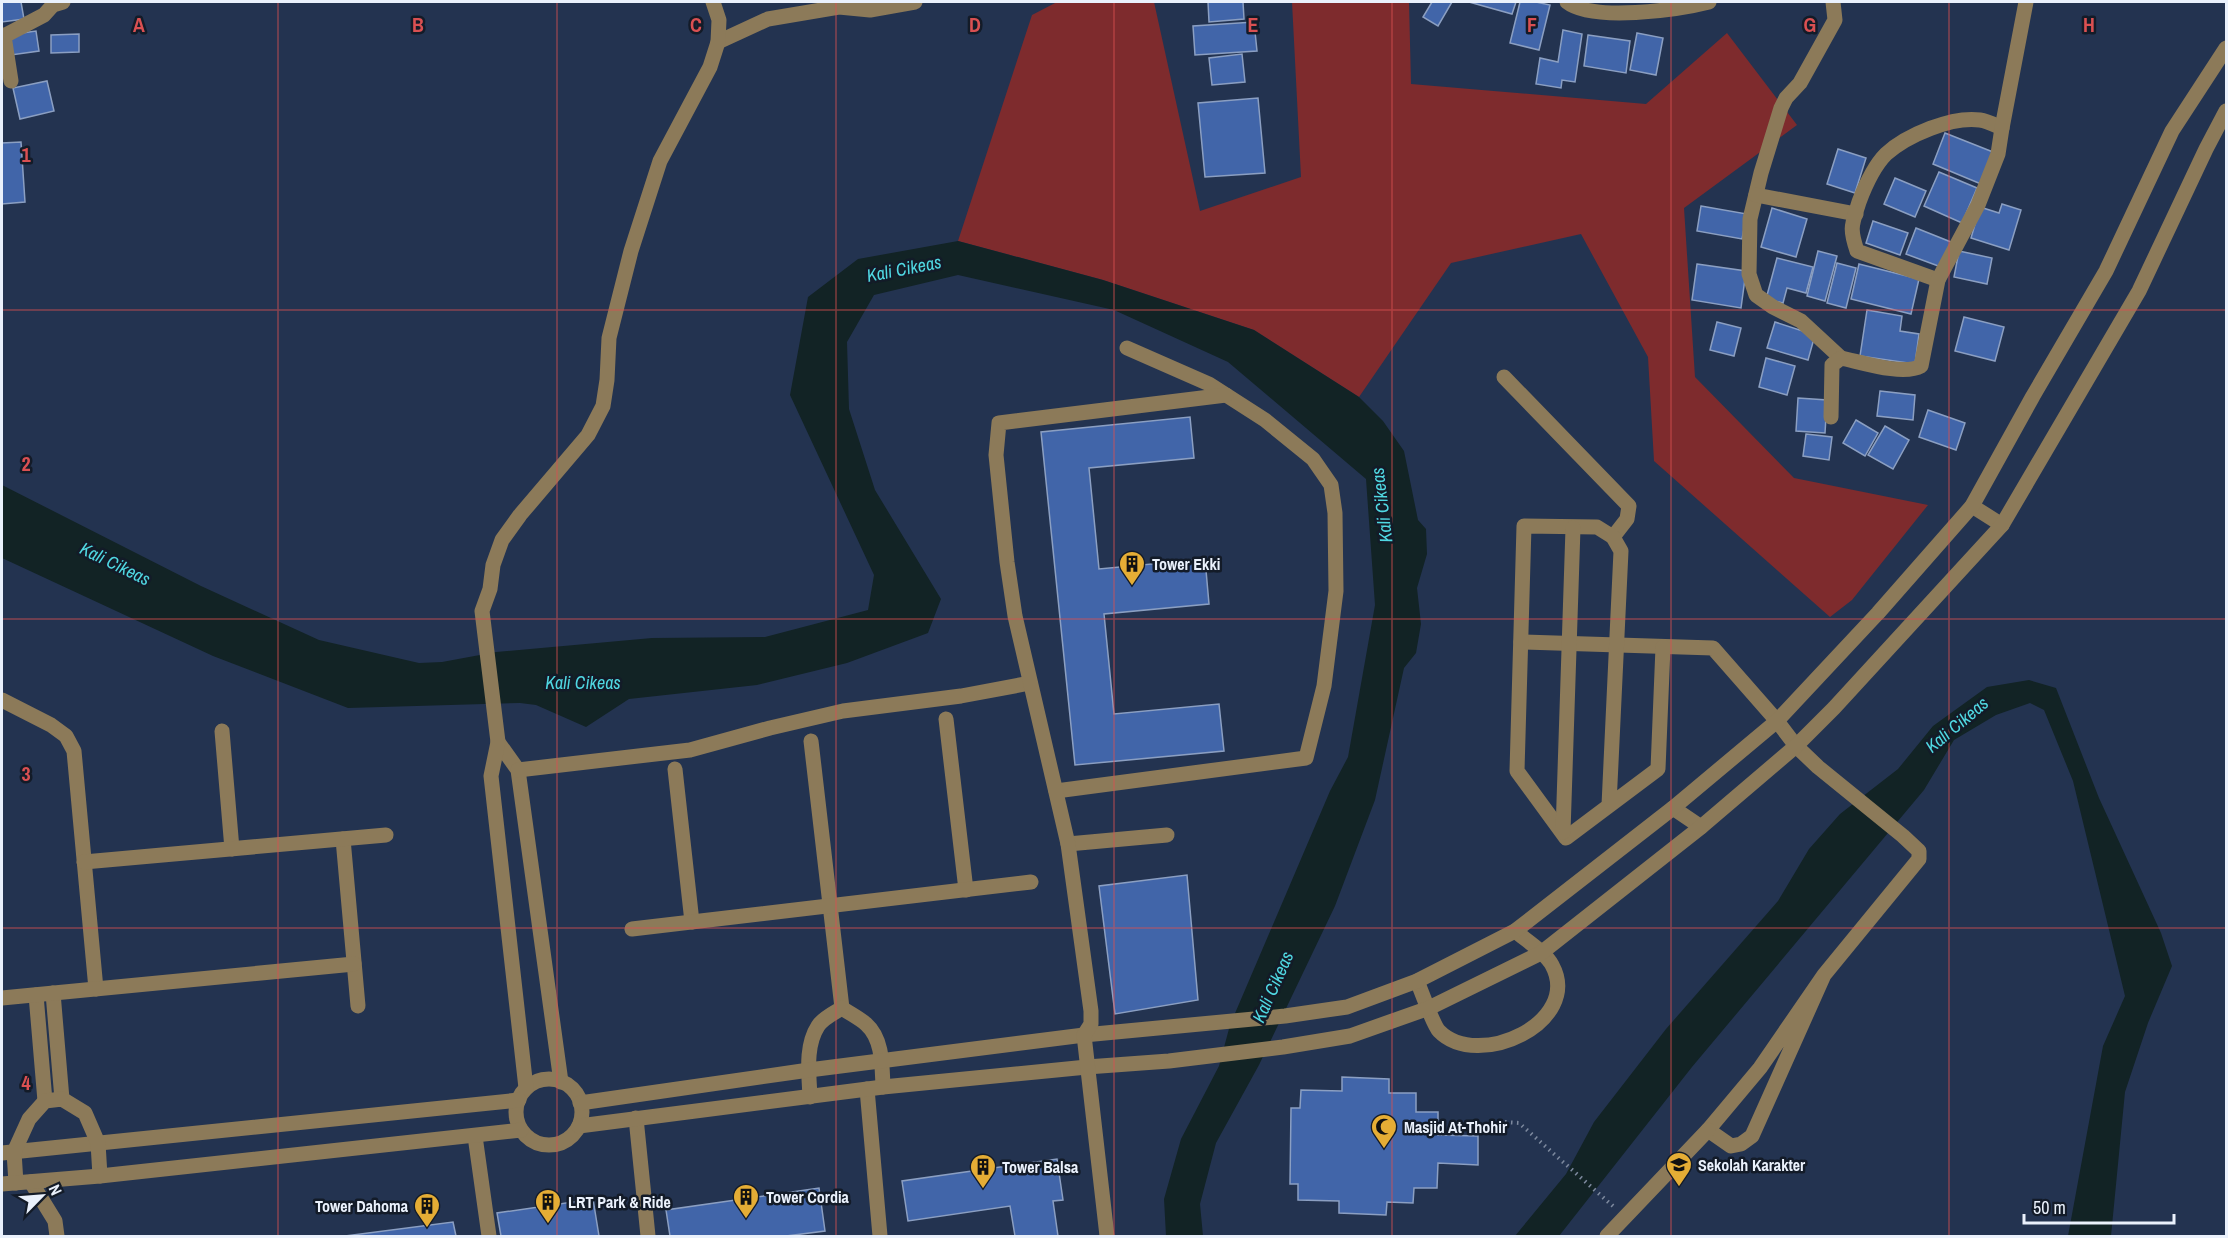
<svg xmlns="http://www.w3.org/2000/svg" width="2228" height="1238" font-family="'Archivo Narrow',sans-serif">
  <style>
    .green { fill: #7e2b2d }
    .water { fill: #122325 }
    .building { fill: #4165a9; stroke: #8b9fc2; stroke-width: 1.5 }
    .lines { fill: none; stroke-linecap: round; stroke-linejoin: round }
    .path { stroke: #7e8a9f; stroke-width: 4; stroke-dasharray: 1.5 4.5; stroke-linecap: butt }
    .minor { stroke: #8c7a59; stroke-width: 15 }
    .grid { fill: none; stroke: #da5052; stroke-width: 1.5; stroke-opacity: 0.55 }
    .labels { text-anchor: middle; stroke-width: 5; stroke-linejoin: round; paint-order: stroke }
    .poi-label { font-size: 16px; font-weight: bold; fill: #eaf1fc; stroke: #131b28; text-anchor: start }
    .water-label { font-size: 18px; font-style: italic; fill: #50d8e2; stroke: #131b28 }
    .grid-label { font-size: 20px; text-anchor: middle; font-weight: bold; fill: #da5052; stroke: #131b28; stroke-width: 5; stroke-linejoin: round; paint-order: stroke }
  </style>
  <rect width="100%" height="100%" fill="#233350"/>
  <!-- green -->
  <path class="green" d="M 1057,2 L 1154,2 L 1200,211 L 1301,177 L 1292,2 L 1409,2 L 1411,84 L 1646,104 L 1727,33 L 1797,125 L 1684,208 L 1695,377 L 1794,478 L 1928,505 L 1852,600 L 1830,617 L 1654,461 L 1648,357 L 1581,234 L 1451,263 L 1359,397 L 1254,330 L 1103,280 L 958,241 L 1032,15 Z"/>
  <!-- water -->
  <g class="water">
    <path d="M 958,241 L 1103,280 L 1254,330 L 1359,397 L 1383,421 L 1404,451 L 1418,520 L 1426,529 L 1427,554 L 1417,588 L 1421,624 L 1416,653 L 1404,668 L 1375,800 L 1335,906 L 1259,1065 L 1216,1143 L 1200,1204 L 1203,1236 L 1166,1236 L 1164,1199 L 1181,1139 L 1219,1066 L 1230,1025 L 1330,791 L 1348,757 L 1375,605 L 1366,479 L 1228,362 L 1114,310 L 958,275 L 874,295 L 847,342 L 849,409 L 875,490 L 941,599 L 928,633 L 847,663 L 757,685 L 629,699 L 586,727 L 536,705 L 520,703 L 348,708 L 213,656 L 2,558 L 2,485 L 201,586 L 319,640 L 419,663 L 442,662 L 496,652 L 652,638 L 765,637 L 868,610 L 874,575 L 790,395 L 808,297 L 858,259 Z"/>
    <path d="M 2029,680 L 2056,688 L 2099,798 L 2161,933 L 2172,966 L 2148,1023 L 2125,1092 L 2111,1236 L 2068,1236 L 2103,1046 L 2125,996 L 2073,781 L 2044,710 L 2030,703 L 1996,715 L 1954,740 L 1924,790 L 1692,1067 L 1559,1236 L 1515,1236 L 1566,1174 L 1594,1122 L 1666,1029 L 1778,901 L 1809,849 L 1840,814 L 1898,769 L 1933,726 L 1987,687 Z"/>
  </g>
  <!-- building -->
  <g class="building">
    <path d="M 2,2 L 21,2 L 24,19 L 2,22 Z"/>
    <path d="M 1208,2 L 1243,2 L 1244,19 L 1209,22 Z"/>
    <path d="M 1432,2 L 1452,2 L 1438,26 L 1423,17 Z"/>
    <path d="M 1469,2 L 1516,2 L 1512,14 Z"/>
    <path d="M 1520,2 L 1536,2 L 1550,5 L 1539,50 L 1510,43 Z"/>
    <path d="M 1254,22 L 1257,51 L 1195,55 L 1193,26 Z"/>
    <path d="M 1563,30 L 1582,34 L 1575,82 L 1562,80 L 1561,88 L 1536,84 L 1540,58 L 1558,62 Z"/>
    <path d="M 36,31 L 39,51 L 11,55 L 8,35 Z"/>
    <path d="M 1637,33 L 1663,38 L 1656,75 L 1630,70 Z"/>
    <path d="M 79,34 L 79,52 L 51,53 L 51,35 Z"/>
    <path d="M 1588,35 L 1630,41 L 1626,73 L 1584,66 Z"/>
    <path d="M 1242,54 L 1245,82 L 1212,85 L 1209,58 Z"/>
    <path d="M 47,81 L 54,111 L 20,119 L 13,88 Z"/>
    <path d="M 1258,98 L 1265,173 L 1205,177 L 1198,103 Z"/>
    <path d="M 1945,133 L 1993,152 L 1981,184 L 1933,164 Z"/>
    <path d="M 21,142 L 25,202 L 2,204 L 2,143 Z"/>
    <path d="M 1838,149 L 1866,158 L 1855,193 L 1827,184 Z"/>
    <path d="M 1939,172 L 1977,188 L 1962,223 L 1924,206 Z"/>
    <path d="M 1895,178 L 1926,191 L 1915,217 L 1884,204 Z"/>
    <path d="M 2002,204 L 2021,210 L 2009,250 L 1971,238 L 1980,207 L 1999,213 Z"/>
    <path d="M 1701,206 L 1747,214 L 1742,239 L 1697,231 Z"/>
    <path d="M 1772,208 L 1807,219 L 1796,257 L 1761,247 Z"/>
    <path d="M 1873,221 L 1908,233 L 1900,255 L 1866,243 Z"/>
    <path d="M 1916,228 L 1951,242 L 1941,267 L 1906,254 Z"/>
    <path d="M 1818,251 L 1837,256 L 1825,301 L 1807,296 Z"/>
    <path d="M 1959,251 L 1992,258 L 1987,284 L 1954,277 Z"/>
    <path d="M 1777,258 L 1813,267 L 1806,293 L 1787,288 L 1783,303 L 1766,299 Z"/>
    <path d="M 1837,263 L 1856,268 L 1846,308 L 1827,303 Z"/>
    <path d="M 1697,264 L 1746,271 L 1741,308 L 1692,300 Z"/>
    <path d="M 1859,264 L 1919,279 L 1911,314 L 1851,299 Z"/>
    <path d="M 1867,310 L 1902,316 L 1900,331 L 1919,334 L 1915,364 L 1860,356 Z"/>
    <path d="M 1964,317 L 2004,327 L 1995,361 L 1955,351 Z"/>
    <path d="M 1717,322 L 1741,328 L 1734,356 L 1710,350 Z"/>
    <path d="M 1775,322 L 1815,335 L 1808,360 L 1767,348 Z"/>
    <path d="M 1766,358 L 1795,366 L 1787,395 L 1759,387 Z"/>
    <path d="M 1880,391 L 1915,395 L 1913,420 L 1877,416 Z"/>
    <path d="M 1798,398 L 1827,400 L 1825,433 L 1796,431 Z"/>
    <path d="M 1928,410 L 1965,423 L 1956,450 L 1919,437 Z"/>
    <path d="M 1190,417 L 1194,458 L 1089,468 L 1099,569 L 1205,559 L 1209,604 L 1104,614 L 1114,714 L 1219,704 L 1224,751 L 1075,765 L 1041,432 Z"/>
    <path d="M 1856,420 L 1878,433 L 1865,456 L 1843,443 Z"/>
    <path d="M 1885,426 L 1909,440 L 1893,469 L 1868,455 Z"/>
    <path d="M 1806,434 L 1832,437 L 1829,460 L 1803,456 Z"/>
    <path d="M 1187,875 L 1198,1000 L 1115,1014 L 1099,886 Z"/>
    <path d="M 1342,1077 L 1389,1079 L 1389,1093 L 1416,1093 L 1416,1112 L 1438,1112 L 1438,1135 L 1478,1136 L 1478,1165 L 1438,1163 L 1437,1188 L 1414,1188 L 1413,1203 L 1387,1202 L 1386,1215 L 1339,1213 L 1339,1201 L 1298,1200 L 1298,1184 L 1290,1184 L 1291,1108 L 1300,1108 L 1301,1090 L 1342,1091 Z"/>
    <path d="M 1057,1159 L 1063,1200 L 1053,1201 L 1058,1236 L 1015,1236 L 1010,1206 L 908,1221 L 902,1181 Z"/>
    <path d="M 819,1188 L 825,1231 L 786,1236 L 670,1236 L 666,1210 Z"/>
    <path d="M 593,1199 L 599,1236 L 501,1236 L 497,1213 Z"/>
    <path d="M 453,1222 L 456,1236 L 345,1236 Z"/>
  </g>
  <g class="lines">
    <!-- path -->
    <path class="path" d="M 1505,1122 L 1519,1123 L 1614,1207"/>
    <!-- minor -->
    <g class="minor">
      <path d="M 1567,2 C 1592,22 1678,10 1709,2"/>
      <path d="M 1833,2 L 1835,20 L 1800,83 L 1786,98 L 1781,108 L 1761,173 L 1750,219 L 1749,274 L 1756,295 L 1773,307 L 1801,321 L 1841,358"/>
      <path d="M 2,35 L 4,36 L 11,81"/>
      <path d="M 4,36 L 44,15 L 53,5 L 63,2"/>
      <path d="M 718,42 L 768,19 L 839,7 L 870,10 L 915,2"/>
      <path d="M 1756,195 L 1856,214"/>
      <path d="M 1938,280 L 1857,251 C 1849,227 1852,225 1859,202 C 1865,186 1874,166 1886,154 C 1907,135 1952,116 1980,120 C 1987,121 1995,125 2002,128"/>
      <path d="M 1504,377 L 1629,506 L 1627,519 L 1613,537"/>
      <path d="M 1831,417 L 1832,365 L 1841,358 C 1861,362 1903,376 1921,366 L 1938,280 L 1978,205 L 1998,154 L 2002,128 L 2026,2"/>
      <path d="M 1972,506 L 2002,525"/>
      <path d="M 1521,642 L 1713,648 L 1777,721 L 1796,746 L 1818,767 L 1903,836 L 1919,851 L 1919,859 L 1824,975 L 1752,1136 L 1741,1144 L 1731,1146 L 1708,1130 L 1760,1068 L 1824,975"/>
      <path d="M 2,700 L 51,725 L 66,736 L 74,751 L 96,989"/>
      <path d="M 946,719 L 966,890"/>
      <path d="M 222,731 L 232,849"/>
      <path d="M 811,741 L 842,1008"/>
      <path d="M 498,742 L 518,770 L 561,1082"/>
      <path d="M 675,769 L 692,922"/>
      <path d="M 518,770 L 690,750 L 770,728 L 843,711 L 961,696 L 1030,683"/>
      <path d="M 1056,791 L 1306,758 L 1324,686 L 1336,591 L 1335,513 L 1331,485 L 1313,459 L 1265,420 L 1209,384 L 1127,348"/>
      <path d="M 1609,805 L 1621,551 L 1613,537 L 1597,527 L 1524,526 L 1517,771 L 1566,838 L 1658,769 L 1663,647"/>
      <path d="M 1673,808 L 1701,827"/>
      <path d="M 1563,832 L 1573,528"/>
      <path d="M 343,839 L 358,1006"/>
      <path d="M 1068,844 L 1167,835"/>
      <path d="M 84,862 L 386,835"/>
      <path d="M 632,929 L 1031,882"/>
      <path d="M 1417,981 C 1422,992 1433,1025 1439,1031 C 1478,1071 1583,1022 1552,965 C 1545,952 1527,941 1515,931"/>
      <path d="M 53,993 L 62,1099"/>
      <path d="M 36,995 L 45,1101"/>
      <path d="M 2,998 L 354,964"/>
      <path d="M 842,1008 C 849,1013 859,1018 866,1024 C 883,1039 882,1066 883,1087"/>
      <circle cx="549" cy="1112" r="33"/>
      <path d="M 526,1088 L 491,776 L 498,742 L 482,611 L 490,589 L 493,565 L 502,540 L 520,515 L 588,435 L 603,406 L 607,380 L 609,338 L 631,251 L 660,161 L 710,67 L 718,42 L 719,20 L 713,2"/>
      <path d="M 867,1089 L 880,1236"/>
      <path d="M 810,1097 C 809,1074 805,1046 818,1026 C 823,1018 834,1013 842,1008"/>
      <path d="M 580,1103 L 809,1070 L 1084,1035 L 1285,1016 L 1347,1007 L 1417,981 L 1515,931 L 1673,808 L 1777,721 L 1878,613 L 1972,506 L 2033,396 L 2106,271 L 2172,131 L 2226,48"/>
      <path d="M 636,1118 L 648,1236"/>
      <path d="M 579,1126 L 883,1087 L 1087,1067 L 1169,1061 L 1283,1047 L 1350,1036 L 1429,1008 L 1541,953 L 1701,827 L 1796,746 L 1834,708 L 2002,525 L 2139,291 L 2206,149 L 2226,111"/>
      <path d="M 475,1136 L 489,1236"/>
      <path d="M 2,1153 L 519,1100"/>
      <path d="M 31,1182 L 55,1221 L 57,1236"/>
      <path d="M 16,1183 L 14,1152 L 29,1119 L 45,1101 L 62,1099 L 85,1113 L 98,1143 L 100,1176"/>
      <path d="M 2,1184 L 100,1176 L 521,1130"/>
      <path d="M 1107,1236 L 1084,1035 L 1091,1024 L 1091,1011 L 1068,844 L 1015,616 L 1007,562 L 996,455 L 999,423 L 1226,395"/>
      <path d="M 1607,1236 L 1708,1130"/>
    </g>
  </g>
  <!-- grid -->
  <path class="grid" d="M 278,2 L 278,1236M 557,2 L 557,1236M 836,2 L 836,1236M 1114,2 L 1114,1236M 1392,2 L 1392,1236M 1671,2 L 1671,1236M 1949,2 L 1949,1236M 2,310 L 2226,310M 2,619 L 2226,619M 2,928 L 2226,928"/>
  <!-- icons -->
  <defs>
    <symbol id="building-pin" viewBox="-11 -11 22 30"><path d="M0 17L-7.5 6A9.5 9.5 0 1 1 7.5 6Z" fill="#e5ad35" stroke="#131b28"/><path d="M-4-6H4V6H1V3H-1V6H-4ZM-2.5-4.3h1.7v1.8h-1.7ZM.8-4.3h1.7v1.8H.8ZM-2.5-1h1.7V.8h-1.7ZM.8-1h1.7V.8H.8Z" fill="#111"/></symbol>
    <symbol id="mosque-pin" viewBox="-11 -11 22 30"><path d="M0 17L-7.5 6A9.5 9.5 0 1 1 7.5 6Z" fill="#e5ad35" stroke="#131b28"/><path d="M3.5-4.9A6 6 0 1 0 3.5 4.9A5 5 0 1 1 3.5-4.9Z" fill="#111"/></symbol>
    <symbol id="school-pin" viewBox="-11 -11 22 30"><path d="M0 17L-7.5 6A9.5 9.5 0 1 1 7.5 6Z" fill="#e5ad35" stroke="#131b28"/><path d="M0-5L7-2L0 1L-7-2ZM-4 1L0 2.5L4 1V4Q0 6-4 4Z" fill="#111"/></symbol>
  </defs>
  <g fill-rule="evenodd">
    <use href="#building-pin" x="1117" y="549" width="30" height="40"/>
    <use href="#mosque-pin" x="1369" y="1112" width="30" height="40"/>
    <use href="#school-pin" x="1664" y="1150" width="30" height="40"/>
    <use href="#building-pin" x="968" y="1152" width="30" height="40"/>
    <use href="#building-pin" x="731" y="1182" width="30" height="40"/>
    <use href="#building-pin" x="533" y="1187" width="30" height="40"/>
    <use href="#building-pin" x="412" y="1191" width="30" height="40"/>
  </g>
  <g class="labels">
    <!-- poi labels -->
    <g class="poi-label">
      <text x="1152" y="570">Tower Ekki</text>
      <text x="1404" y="1133">Masjid At-Thohir</text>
      <text x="1698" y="1171">Sekolah Karakter</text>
      <text x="1002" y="1173">Tower Balsa</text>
      <text x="766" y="1203">Tower Cordia</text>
      <text x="568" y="1208">LRT Park &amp; Ride</text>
      <text x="408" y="1212" text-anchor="end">Tower Dahoma</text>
    </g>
    <!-- water labels -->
    <g class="water-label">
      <text transform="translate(904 269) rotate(-11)" y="6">Kali Cikeas</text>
      <text transform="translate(1382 505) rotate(-97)" y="6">Kali Cikeas</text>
      <text transform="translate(115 564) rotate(26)" y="6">Kali Cikeas</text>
      <text x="583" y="689">Kali Cikeas</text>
      <text transform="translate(1957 725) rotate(-40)" y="6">Kali Cikeas</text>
      <text transform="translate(1273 987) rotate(-66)" y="6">Kali Cikeas</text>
    </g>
  </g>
  <g class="grid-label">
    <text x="139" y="32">A</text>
    <text x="418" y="32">B</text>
    <text x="696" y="32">C</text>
    <text x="975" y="32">D</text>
    <text x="1253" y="32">E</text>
    <text x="1532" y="32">F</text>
    <text x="1810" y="32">G</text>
    <text x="2089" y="32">H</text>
    <text x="26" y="162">1</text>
    <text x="26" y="471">2</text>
    <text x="26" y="781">3</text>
    <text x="26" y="1090">4</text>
  </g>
  <!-- border -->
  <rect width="2228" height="1238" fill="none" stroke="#eaf1fc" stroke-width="6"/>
  <!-- north arrow -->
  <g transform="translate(42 1196) rotate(65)" stroke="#131b28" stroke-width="4.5" paint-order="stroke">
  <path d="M0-4.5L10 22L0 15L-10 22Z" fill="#eaf1fc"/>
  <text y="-9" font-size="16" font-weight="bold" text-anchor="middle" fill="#eaf1fc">N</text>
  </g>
  <!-- scale -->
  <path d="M2024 1214v9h150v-9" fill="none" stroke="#eaf1fc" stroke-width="3"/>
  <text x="2033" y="1214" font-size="18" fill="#eaf1fc" stroke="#131b28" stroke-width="4.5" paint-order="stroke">50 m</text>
</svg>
